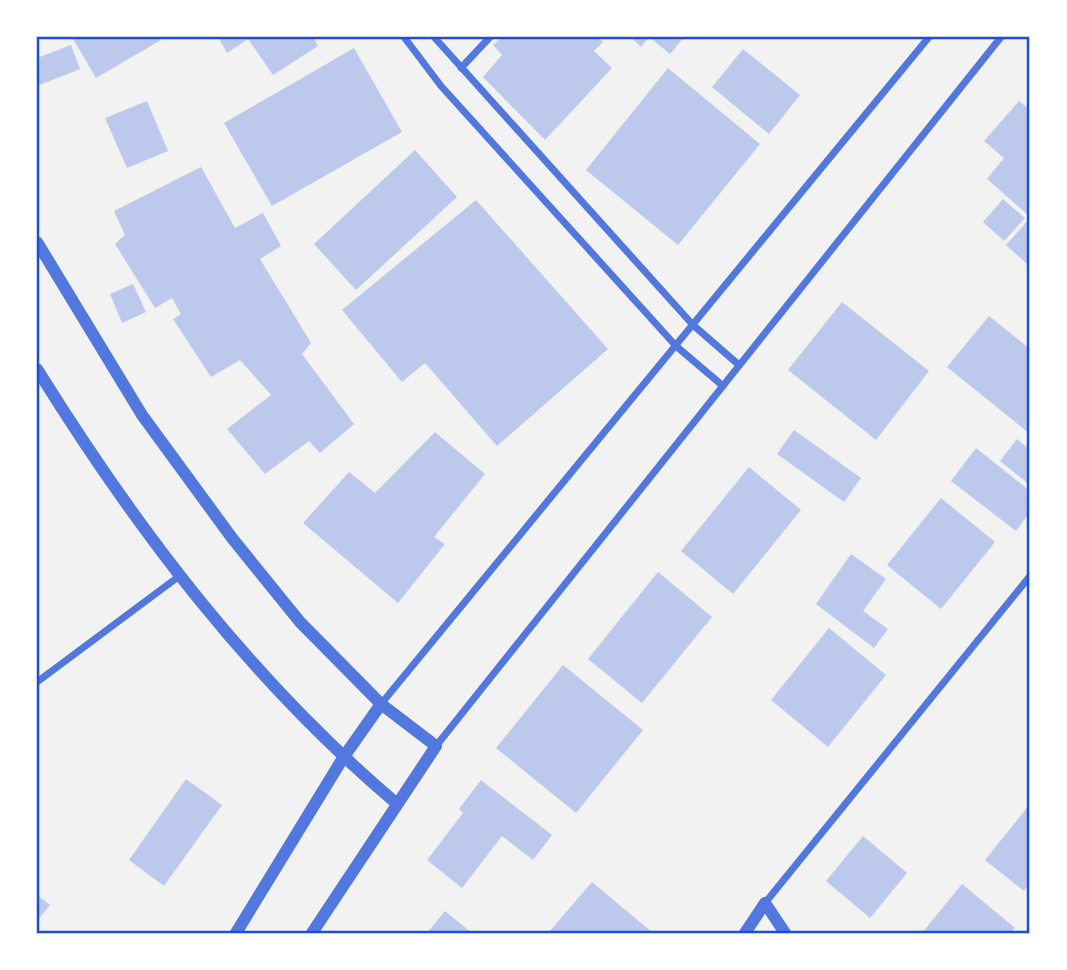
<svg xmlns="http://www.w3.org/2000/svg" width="1067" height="970" font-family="'Noto Sans',sans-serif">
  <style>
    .building { fill: #bdc9ec }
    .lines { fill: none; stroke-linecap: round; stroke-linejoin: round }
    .minor { stroke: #5277de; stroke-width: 7 }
    .tertiary { stroke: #5277de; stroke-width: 12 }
    .neatline { fill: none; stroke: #1d4ed8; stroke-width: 2.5 }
  </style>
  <rect width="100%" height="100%" fill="#f2f2f2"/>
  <!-- building -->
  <g class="building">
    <path d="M 72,37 L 159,37 L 161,40 L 96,78 Z"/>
    <path d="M 218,37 L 313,37 L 318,46 L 273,75 L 248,39 L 227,53 Z"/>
    <path d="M 502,37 L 597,37 L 603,42 L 594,51 L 612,68 L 545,140 L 483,77 L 502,55 L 493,45 Z"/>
    <path d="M 631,37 L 684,37 L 670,54 L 649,37 L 641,47 Z"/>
    <path d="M 71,45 L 80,69 L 37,86 L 37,58 Z"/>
    <path d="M 354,48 L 402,132 L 272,206 L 224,123 Z"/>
    <path d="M 743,49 L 800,95 L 769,134 L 712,87 Z"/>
    <path d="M 668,68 L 760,144 L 678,245 L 586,170 Z"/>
    <path d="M 147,101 L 168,151 L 127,168 L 105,118 Z"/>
    <path d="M 1019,101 L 1030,110 L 1028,215 L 987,179 L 1004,158 L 984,141 Z"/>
    <path d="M 415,150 L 457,197 L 356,290 L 314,244 Z"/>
    <path d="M 201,167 L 235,228 L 263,213 L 281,246 L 260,259 L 311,343 L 302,354 L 354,424 L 320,453 L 309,441 L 265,474 L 227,429 L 271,395 L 240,360 L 211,377 L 173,319 L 181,314 L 172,298 L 155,308 L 115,244 L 125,235 L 114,211 Z"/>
    <path d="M 1003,199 L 1025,218 L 1004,241 L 983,222 Z"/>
    <path d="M 476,200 L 608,349 L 497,446 L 425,363 L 402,382 L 342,310 Z"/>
    <path d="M 1030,218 L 1030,263 L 1028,265 L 1006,245 Z"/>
    <path d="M 133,284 L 146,312 L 122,323 L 110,294 Z"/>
    <path d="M 842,302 L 929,371 L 876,440 L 788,370 Z"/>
    <path d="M 989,316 L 1030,349 L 1030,434 L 947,367 Z"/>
    <path d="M 794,430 L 861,478 L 844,502 L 777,454 Z"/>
    <path d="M 435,432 L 485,474 L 434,537 L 445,544 L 398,603 L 303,523 L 349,472 L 375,493 Z"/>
    <path d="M 1017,439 L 1030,450 L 1030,485 L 1000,461 Z"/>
    <path d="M 976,448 L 1030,491 L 1030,512 L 1016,531 L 951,481 Z"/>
    <path d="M 749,467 L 801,510 L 733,594 L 681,551 Z"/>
    <path d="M 941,498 L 995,542 L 941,609 L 887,565 Z"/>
    <path d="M 851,554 L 886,579 L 863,611 L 888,629 L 874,648 L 816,604 Z"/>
    <path d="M 658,572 L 712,617 L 642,703 L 588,659 Z"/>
    <path d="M 829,628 L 886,675 L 828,747 L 771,700 Z"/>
    <path d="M 563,665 L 643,730 L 576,813 L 496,748 Z"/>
    <path d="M 186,779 L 222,805 L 164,886 L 129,860 Z"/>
    <path d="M 481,780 L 552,835 L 533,860 L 502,836 L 462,888 L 427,860 L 463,813 L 459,809 Z"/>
    <path d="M 1030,804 L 1030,883 L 1024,891 L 985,860 Z"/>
    <path d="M 863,836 L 907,873 L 870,918 L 826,881 Z"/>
    <path d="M 592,882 L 653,933 L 548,933 Z"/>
    <path d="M 962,884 L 1015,928 L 1011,933 L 922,933 Z"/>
    <path d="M 37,895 L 50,905 L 37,921 Z"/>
    <path d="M 445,911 L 472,933 L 427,933 Z"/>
  </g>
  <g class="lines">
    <!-- minor -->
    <g class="minor">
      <path d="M 404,37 L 441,86 L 676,346 L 723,386"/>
      <path d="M 434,37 L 693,325 L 739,365"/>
      <path d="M 461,68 L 490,37"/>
      <path d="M 37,682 L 178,577"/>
      <path d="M 381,704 L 929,37"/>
      <path d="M 436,746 L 1001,37"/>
      <path d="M 765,903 L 1030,576"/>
    </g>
    <!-- tertiary -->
    <g class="tertiary">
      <path d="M 37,242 L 142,415 L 232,538 L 300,622 L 381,704 L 436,746 L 312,933"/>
      <path d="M 37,369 C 137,530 251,680 396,803"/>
      <path d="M 236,933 L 343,758 L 381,704"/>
      <path d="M 745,933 L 765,903 L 785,933"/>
    </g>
  </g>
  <!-- border -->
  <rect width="1067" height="970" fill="none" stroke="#ffffff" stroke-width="77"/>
  <rect x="38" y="38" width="990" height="894" class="neatline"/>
</svg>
